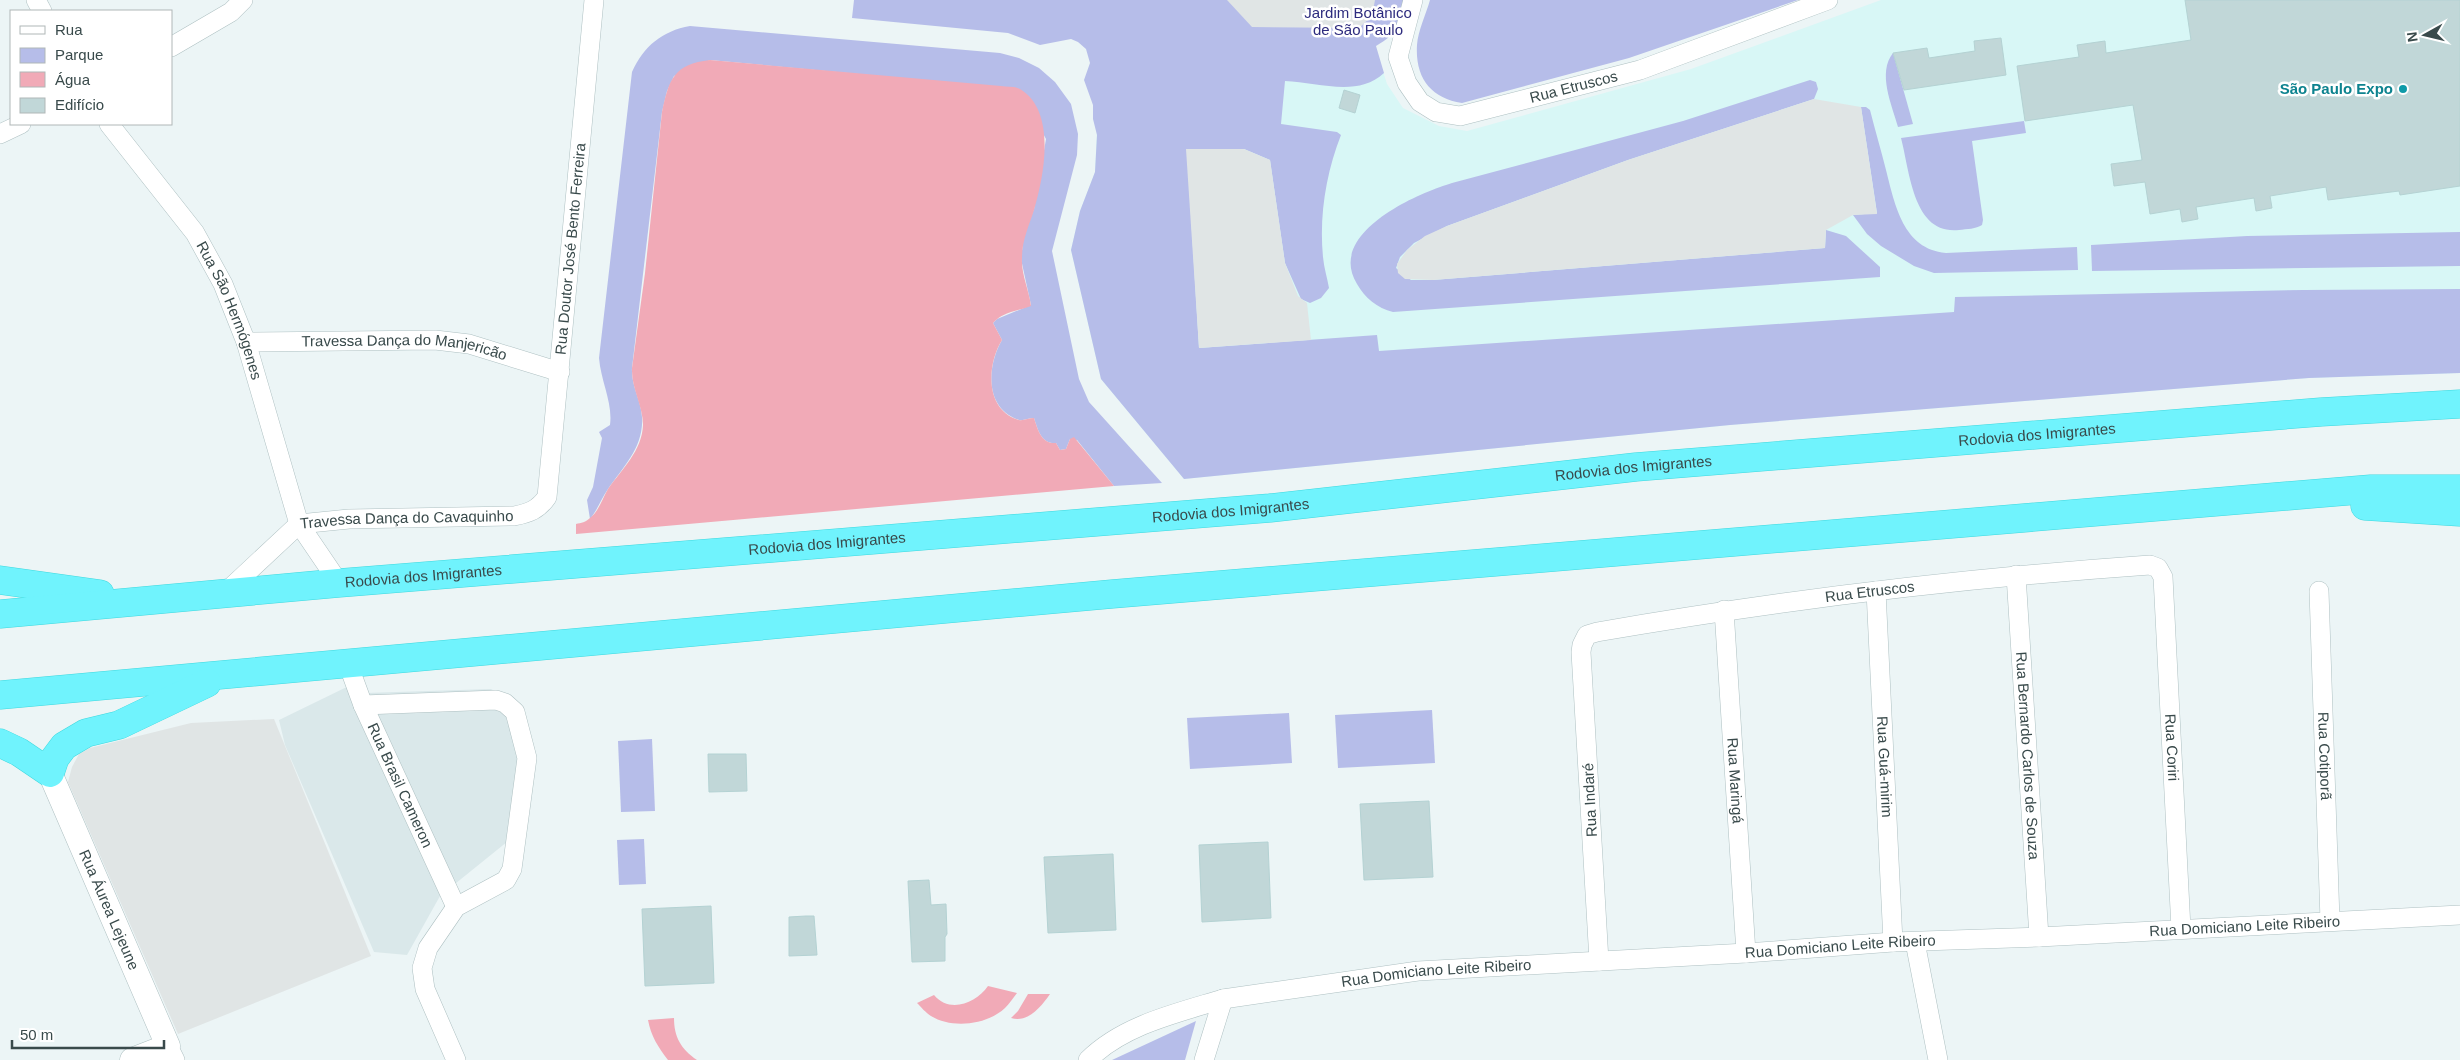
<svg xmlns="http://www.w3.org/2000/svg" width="2460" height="1060" font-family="Helvetica,sans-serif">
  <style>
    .residential { fill: #dae8ea }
    .commercial { fill: #d8f7f6 }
    .green { fill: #b6bde9 }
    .parking { fill: #e0e5e5 }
    .water { fill: #f1aab7 }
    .building { fill: #c1d7d8; stroke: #b4d2d3 }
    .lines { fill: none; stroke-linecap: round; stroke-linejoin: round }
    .minor-casing { stroke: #aec0c2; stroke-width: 20 }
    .tertiary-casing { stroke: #aec0c2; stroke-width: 25 }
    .motorway-casing { stroke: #3ed8de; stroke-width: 29 }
    .minor { stroke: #fff; stroke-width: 19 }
    .tertiary { stroke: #fff; stroke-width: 24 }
    .motorway { stroke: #70f3fd; stroke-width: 28 }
    .culture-dot { fill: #0f9aa8; stroke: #fff; stroke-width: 2 }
    .labels { text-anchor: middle; stroke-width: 5; stroke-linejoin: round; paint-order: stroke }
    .park-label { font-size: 15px; fill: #2d2b7e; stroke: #fff }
    .street-label { font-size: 15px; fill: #394a4b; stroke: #fff }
    .culture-label { font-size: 15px; font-weight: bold; fill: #0d838f; stroke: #fff; text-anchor: end }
  </style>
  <rect width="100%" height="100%" fill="#ecf5f6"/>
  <!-- residential -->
  <path class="residential" d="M 357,682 L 365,693 L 491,689 L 519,705 L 523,720 L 512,838 L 440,896 L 407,955 L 374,952 L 285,745 L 279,720 Z"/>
  <!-- commercial -->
  <path class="commercial" d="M 1881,0 L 2460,0 L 2460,373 L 2309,378 L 1730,425 L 1184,479 L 1101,379 L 1071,250 L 1080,211 L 1095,172 L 1101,45 L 1375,46 L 1387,84 L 1403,108 L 1439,126 L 1467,131 L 1691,69 Z"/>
  <!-- green -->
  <g class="green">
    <path d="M 854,0 L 1405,0 C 1399,25 1399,33 1376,46 L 1384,73 C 1357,98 1318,82 1285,81 L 1281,124 L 1337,132 L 1341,135 C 1326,173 1319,216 1323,257 C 1324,268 1327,277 1329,288 L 1321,298 L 1310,303 L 1301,299 L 1285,263 L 1270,160 L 1244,149 L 1187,149 L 1199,348 L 1377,335 L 1379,351 L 1954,312 L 1955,297 L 2303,290 L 2460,289 L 2460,373 L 2309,378 L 1730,425 L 1184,479 L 1101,379 L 1071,250 L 1080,211 L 1095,172 L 1097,135 L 1093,119 L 1093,105 L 1084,80 L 1090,63 L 1086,49 L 1078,42 L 1071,39 L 1040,45 L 1008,33 L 852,18 Z"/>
    <path d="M 1430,0 L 1798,0 L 1629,58 L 1462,103 C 1431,98 1415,78 1417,45 C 1418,31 1426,14 1430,0 Z"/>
    <path d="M 690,26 L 1000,53 L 1019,58 L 1039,68 L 1055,82 L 1071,104 L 1078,134 L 1077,155 L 1052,251 L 1079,379 L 1089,402 L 1162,483 L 1114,486 L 1077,440 L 1070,439 L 1066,449 L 1060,450 L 1056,443 C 1041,444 1038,430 1034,418 C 1029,418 1023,421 1019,420 C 984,408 987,366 1002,340 L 993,323 L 997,319 L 1031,305 L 1021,259 L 1024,234 L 1034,209 L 1046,139 L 1019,89 L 710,60 L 674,76 L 667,91 L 662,112 L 632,368 C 631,386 641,400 642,417 C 644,447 623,467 608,489 C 601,499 598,509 590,519 L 587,500 L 593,487 L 602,438 L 599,432 L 610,425 C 613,403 601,382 599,358 L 632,72 C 644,46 662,31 690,26 Z"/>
    <path d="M 1893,53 L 1913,124 L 1898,127 C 1892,105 1877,73 1893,53 Z"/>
    <path d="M 1810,80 L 1816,82 L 1818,89 L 1814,99 L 1628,160 L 1447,226 L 1414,243 L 1400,257 L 1396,268 L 1411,280 L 1433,280 L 1825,248 L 1826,230 L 1846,236 L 1880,267 L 1880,277 L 1393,312 C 1377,308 1365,298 1357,284 C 1326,234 1415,194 1452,183 L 1683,121 Z"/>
    <path d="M 1861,107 L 1866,107 L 1870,110 C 1875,130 1881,150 1886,170 C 1895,205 1903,249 1946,253 L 2077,247 L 2078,270 L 1934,273 L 1914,266 L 1881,246 L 1867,234 L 1853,215 L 1877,213 Z"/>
    <path d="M 2024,121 L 2026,133 L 1972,141 L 1983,220 L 1982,225 C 1976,229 1967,229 1959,230 C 1913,235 1910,172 1901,138 Z"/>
    <path d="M 2460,232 L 2460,266 L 2092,271 L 2091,245 L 2247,236 Z"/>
    <path d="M 1432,710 L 1435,763 L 1338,768 L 1335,715 Z"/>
    <path d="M 1289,713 L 1292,763 L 1190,769 L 1187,718 Z"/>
    <path d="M 652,739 L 655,811 L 621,812 L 618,741 Z"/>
    <path d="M 644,839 L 646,884 L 619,885 L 617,840 Z"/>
    <path d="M 1196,1021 L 1185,1060 L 1112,1060 Z"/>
  </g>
  <!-- parking -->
  <g class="parking">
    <path d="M 1227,0 L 1375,0 L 1372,16 L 1359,28 L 1252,27 Z"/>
    <path d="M 1814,99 L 1861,107 L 1877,214 L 1853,215 L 1826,230 L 1825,248 L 1433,280 L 1405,279 L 1398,273 L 1397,264 L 1407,250 L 1425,236 L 1447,226 L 1628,160 Z"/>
    <path d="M 1186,149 L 1244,149 L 1270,160 L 1285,263 L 1298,296 L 1307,303 L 1311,340 L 1199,348 Z"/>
    <path d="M 274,719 L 371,956 L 178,1034 L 68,782 L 72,767 L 79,754 L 90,748 L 191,723 Z"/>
  </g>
  <!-- water -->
  <g class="water">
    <path d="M 710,60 L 1001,86 C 1007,87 1015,86 1020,89 C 1057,111 1044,176 1034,210 C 1029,226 1022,240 1022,258 C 1021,274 1029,290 1031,306 C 1018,311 1002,312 993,323 L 1002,340 C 987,364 984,410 1019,420 C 1023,421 1029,418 1034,418 C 1038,430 1041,444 1056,443 L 1060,450 L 1066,449 L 1070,439 L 1074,437 L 1114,486 L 576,534 L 576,524 C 581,523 586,522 590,518 C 599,511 602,499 608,489 C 622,469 642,451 643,425 C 643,405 631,388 632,368 L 645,273 L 662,112 C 669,79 674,64 710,60 Z"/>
    <path d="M 988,986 L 1017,993 C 1013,998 1009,1004 1005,1008 C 987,1025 952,1029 931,1016 C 926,1013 921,1007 917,1003 L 934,995 C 950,1014 976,1003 988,986 Z"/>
    <path d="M 1028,994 L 1050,994 C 1041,1007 1028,1023 1011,1018 L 1018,1011 Z"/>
    <path d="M 674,1018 C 674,1037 681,1049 697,1060 L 668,1060 C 658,1047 651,1036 648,1020 Z"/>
  </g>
  <!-- building -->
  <g class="building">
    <path d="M 2185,0 L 2460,0 L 2460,186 L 2400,195 L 2399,191 L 2328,200 L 2326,187 L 2270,196 L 2272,208 L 2256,211 L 2254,198 L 2196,207 L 2198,219 L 2182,222 L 2180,209 L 2150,214 L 2145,182 L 2114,186 L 2111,164 L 2142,160 L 2133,105 L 2025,121 L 2017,66 L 2079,57 L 2077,45 L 2105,41 L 2106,53 L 2191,40 Z"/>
    <path d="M 2001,38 L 2006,75 L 1904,90 L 1893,53 L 1927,48 L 1929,58 L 1975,51 L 1974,41 Z"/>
    <path d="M 1344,90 L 1360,95 L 1355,113 L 1339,108 Z"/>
    <path d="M 708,754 L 746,754 L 747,791 L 709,792 Z"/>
    <path d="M 1429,801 L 1433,877 L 1364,880 L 1360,804 Z"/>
    <path d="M 1268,842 L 1271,918 L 1202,922 L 1199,845 Z"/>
    <path d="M 1113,854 L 1116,930 L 1048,933 L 1044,857 Z"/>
    <path d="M 929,880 L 931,905 L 946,904 L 947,934 L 945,937 L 945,961 L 912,962 L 908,881 Z"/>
    <path d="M 711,906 L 714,983 L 645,986 L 642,909 Z"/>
    <path d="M 806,916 L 814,916 L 817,955 L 789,956 L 789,917 Z"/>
  </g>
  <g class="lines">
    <defs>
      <g id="minor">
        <path d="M 36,0 L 42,11"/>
        <path id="s1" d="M 1413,0 L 1398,57 L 1407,83 L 1420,102 L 1436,112 L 1460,116 L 1640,70 L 1828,0"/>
        <path d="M 171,47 L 231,12 L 243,0"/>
        <path id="s2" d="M 109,124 L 195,233 L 223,284 L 246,342 L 299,524 L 339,583"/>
        <path d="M 0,134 L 21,124"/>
        <path id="s3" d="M 246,342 L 435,340 L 469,344 L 560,372"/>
        <path id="s4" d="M 2016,575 L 2039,937"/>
        <path id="s5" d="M 1876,591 L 1893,942"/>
        <path id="s6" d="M 2319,591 L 2330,921"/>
        <path id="s7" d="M 225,593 L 299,524 L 349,519 L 514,516 C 529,513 538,510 547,497 L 594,0"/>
        <path id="s8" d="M 1724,610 L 1746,953"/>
        <path id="s9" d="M 348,664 L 363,705 L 456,907"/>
        <path d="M 363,705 L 496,700 L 505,703 L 515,712 L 527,758 L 512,869 L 506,880 L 456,907 L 428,948 L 422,968 L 425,989 L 456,1060"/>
        <path d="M 1915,942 L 1938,1060"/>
        <path id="s10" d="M 1599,961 L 1581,652 L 1582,645 L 1587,635 L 1597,632 C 1780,600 1964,578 2150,565 L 2158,568 L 2163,577 L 2181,929"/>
        <path id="s11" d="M 1223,999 L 1418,971 L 1746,953 L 1893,942 L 2039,937 L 2460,915"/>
        <path d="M 168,1046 L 175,1060"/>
        <path d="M 1088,1060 C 1123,1025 1177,1013 1223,999 L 1204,1060"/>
      </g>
      <g id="tertiary">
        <path id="s12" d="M 50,773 L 168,1046 L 132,1060"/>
      </g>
      <g id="motorway">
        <path d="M 2365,506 L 2460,512"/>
        <path d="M 0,580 L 100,594"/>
        <path id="s13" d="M 0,614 L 339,583 L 1270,508 L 1636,467 L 2321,412 L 2460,404"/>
        <path d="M 0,695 L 1112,594 L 2371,489 L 2460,489"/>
        <path d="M 0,743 L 19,752 L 50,773 L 55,758 L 64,746 L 86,733 L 119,725 L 207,683"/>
      </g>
    </defs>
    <!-- minor casing -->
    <use href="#minor" class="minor-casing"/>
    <!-- tertiary casing -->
    <use href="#tertiary" class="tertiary-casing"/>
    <!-- motorway casing -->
    <use href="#motorway" class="motorway-casing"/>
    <!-- minor -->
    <use href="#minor" class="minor"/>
    <!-- tertiary -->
    <use href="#tertiary" class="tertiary"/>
    <!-- motorway -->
    <use href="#motorway" class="motorway"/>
  </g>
  <!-- markers -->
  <circle class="culture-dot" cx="2403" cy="89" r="5"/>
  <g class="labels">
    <!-- park labels -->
    <g class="park-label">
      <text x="1358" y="18">Jardim Botânico<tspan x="1358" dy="17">de São Paulo</tspan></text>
    </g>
    <!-- street labels -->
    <g class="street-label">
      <text dy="5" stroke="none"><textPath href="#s1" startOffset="270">Rua Etruscos</textPath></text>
      <text dy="5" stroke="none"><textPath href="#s7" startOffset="605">Rua Doutor José Bento Ferreira</textPath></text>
      <text dy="5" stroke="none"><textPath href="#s2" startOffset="224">Rua São Hermógenes</textPath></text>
      <text dy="5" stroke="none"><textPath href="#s3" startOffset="159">Travessa Dança do Manjericão</textPath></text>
      <text dy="5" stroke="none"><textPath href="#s13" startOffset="2045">Rodovia dos Imigrantes</textPath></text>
      <text dy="5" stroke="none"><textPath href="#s13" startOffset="1640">Rodovia dos Imigrantes</textPath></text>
      <text dy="5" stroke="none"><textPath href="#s13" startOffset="1235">Rodovia dos Imigrantes</textPath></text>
      <text dy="5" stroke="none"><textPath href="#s7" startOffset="209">Travessa Dança do Cavaquinho</textPath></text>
      <text dy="5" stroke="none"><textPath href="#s13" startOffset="830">Rodovia dos Imigrantes</textPath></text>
      <text dy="5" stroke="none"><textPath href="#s13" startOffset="425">Rodovia dos Imigrantes</textPath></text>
      <text dy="5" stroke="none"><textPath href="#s10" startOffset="614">Rua Etruscos</textPath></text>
      <text dy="5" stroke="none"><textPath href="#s10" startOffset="1085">Rua Coriri</textPath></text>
      <text dy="5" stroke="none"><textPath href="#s4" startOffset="181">Rua Bernardo Carlos de Souza</textPath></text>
      <text dy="5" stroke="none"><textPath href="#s6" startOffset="165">Rua Cotiporã</textPath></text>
      <text dy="5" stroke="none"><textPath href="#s5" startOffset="176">Rua Guá-mirim</textPath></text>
      <text dy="5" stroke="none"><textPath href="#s8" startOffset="171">Rua Maringá</textPath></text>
      <text dy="5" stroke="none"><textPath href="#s9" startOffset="132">Rua Brasil Cameron</textPath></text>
      <text transform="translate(1590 800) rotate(-93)" y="5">Rua Indaré</text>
      <text dy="5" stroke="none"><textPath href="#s12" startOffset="149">Rua Áurea Lejeune</textPath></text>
      <text dy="5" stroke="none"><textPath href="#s11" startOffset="1025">Rua Domiciano Leite Ribeiro</textPath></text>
      <text dy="5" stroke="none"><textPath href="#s11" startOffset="620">Rua Domiciano Leite Ribeiro</textPath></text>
      <text dy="5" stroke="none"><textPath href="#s11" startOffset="215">Rua Domiciano Leite Ribeiro</textPath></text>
    </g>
    <!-- culture labels -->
    <g class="culture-label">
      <text x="2393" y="94">São Paulo Expo</text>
    </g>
  </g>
  <!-- legend -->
  <rect x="10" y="10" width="162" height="115" fill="#ffffff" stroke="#b0b7b7"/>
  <rect x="20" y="26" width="25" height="8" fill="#ffffff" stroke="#b0b7b7"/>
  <text x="55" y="35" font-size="15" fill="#394a4b">Rua</text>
  <rect x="20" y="48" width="25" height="15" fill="#b6bde9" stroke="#b0b7b7"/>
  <text x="55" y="60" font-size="15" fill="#394a4b">Parque</text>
  <rect x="20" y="72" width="25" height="15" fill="#f1aab7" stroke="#b0b7b7"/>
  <text x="55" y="85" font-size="15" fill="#394a4b">Água</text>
  <rect x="20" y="98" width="25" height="15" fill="#c1d7d8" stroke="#b0b7b7"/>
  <text x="55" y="110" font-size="15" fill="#394a4b">Edifício</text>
  <!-- north arrow -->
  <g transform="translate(2425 35) rotate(262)" stroke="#ffffff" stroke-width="4" paint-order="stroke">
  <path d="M0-4L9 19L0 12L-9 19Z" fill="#394a4b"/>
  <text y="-8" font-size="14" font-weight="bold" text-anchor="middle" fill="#394a4b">N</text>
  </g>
  <!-- scale -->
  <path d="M12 1040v8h152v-8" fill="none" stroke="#394a4b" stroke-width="2.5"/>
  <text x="20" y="1040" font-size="15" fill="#394a4b" stroke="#ffffff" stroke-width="4" paint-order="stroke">50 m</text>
</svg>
